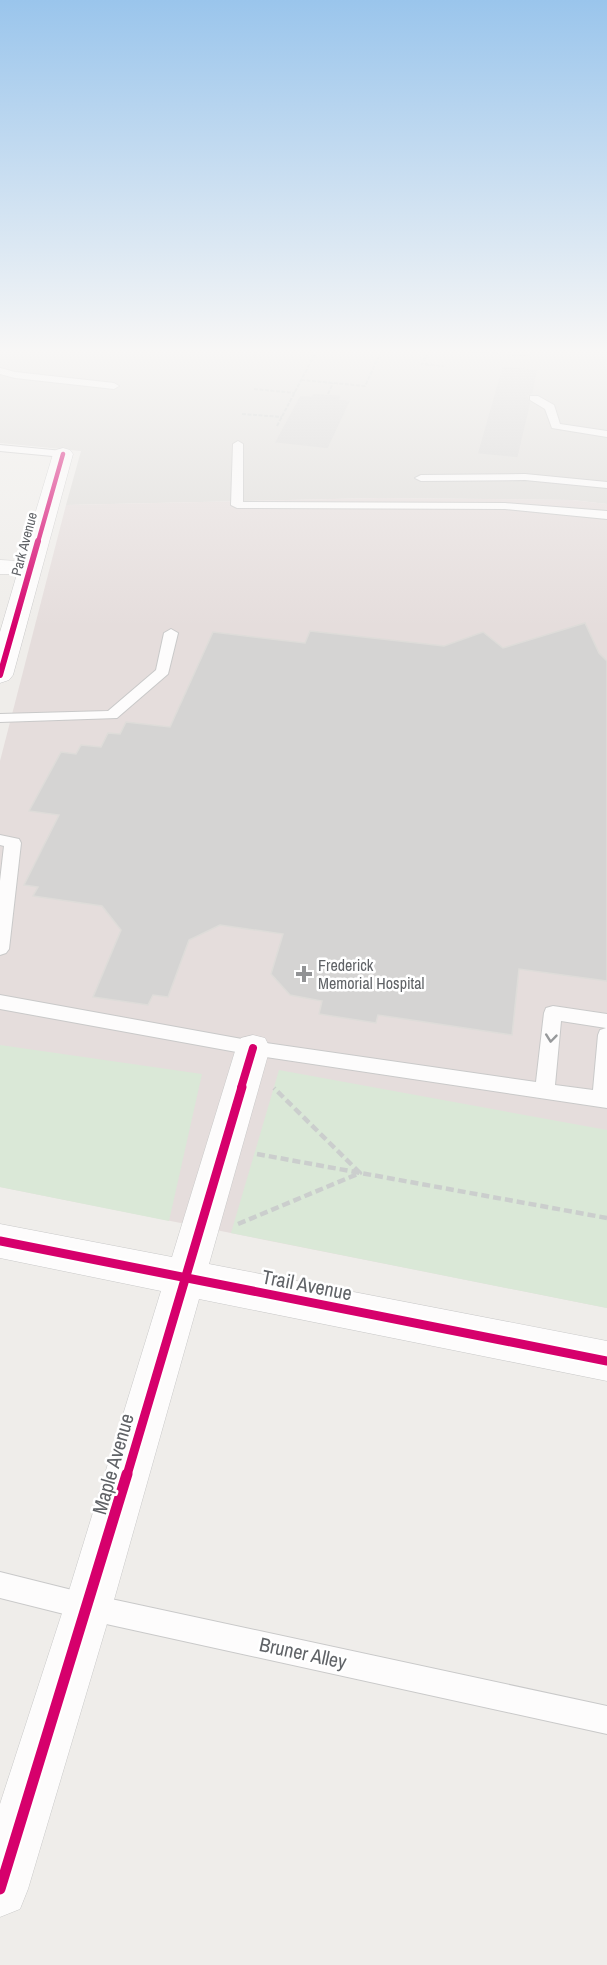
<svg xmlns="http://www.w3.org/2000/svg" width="607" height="1965" font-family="'Archivo Narrow',sans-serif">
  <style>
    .education { fill: #dedcd9 }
    .medical { fill: #e5dddc }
    .green { fill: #dae8d7 }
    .building { fill: #d5d4d3; stroke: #dedcd9; stroke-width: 1.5 }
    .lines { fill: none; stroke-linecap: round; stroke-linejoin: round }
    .lane-casing { stroke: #c9c9c9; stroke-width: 2 }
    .street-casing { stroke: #c9c9c9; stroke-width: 1 }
    .path-far1 { stroke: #cbcecd; stroke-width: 2; stroke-dasharray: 4 1.5; stroke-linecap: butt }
    .path { stroke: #cbcecd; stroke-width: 4.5; stroke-dasharray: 8 4; stroke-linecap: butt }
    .lane { fill: #fdfcfc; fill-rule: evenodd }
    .street { fill: #fdfcfc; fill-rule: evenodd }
    .cycleway-far4-casing { stroke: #fff; stroke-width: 7 }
    .cycleway-far3-casing { stroke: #fff; stroke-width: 9 }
    .cycleway-far2-casing { stroke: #fff; stroke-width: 11 }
    .cycleway-far1-casing { stroke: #fff; stroke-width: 13 }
    .cycleway-casing { stroke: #fff; stroke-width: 15 }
    .cycleway-far4 { stroke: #d6006c; stroke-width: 4.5 }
    .cycleway-far3 { stroke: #d6006c; stroke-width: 6 }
    .cycleway-far2 { stroke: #d6006c; stroke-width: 8 }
    .cycleway-far1 { stroke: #d6006c; stroke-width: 9 }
    .cycleway { stroke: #d6006c; stroke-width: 11 }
    .oneway { stroke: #97999b }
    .poi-dot { fill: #929395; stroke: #fff; stroke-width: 2 }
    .labels { text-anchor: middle; stroke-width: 5; stroke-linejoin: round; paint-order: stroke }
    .far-street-label { font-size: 14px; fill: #606367; stroke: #fff }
    .poi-label { font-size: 16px; fill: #606367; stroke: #fff; text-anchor: start }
    .near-street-label { font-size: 20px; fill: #606367; stroke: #fff }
  </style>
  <rect width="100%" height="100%" fill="#efedea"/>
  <!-- education -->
  <path class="education" d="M 0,352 L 607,352 L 607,504 L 572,500 L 379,498 L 66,505 L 81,451 L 0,443 Z"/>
  <!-- medical -->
  <path class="medical" d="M 379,498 L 572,500 L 607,504 L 607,1308 L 0,1187 L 0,761 L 66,505 Z"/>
  <!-- green -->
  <g class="green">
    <path d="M 0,1045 L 202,1074 L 169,1221 L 0,1187 Z"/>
    <path d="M 279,1070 L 607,1130 L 607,1308 L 231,1233 Z"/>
  </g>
  <!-- building -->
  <g class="building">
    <path d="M 502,366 L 538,369 L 533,394 L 528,396 L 531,403 L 518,458 L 477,454 Z"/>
    <path d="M 313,393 L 342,395 L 340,399 L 351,400 L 328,449 L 274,443 L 300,395 L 311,396 Z"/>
    <path d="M 585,623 L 599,653 L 607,661 L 607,981 L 519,969 L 512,1035 L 378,1015 L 376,1023 L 319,1014 L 322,1001 L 290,995 L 271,974 L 283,934 L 220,925 L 189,940 L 168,997 L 153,995 L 148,1005 L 93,997 L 121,930 L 102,906 L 33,896 L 38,887 L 24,885 L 59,815 L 29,811 L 61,752 L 76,754 L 81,745 L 101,747 L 108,733 L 120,734 L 126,722 L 170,727 L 213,632 L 305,643 L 310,631 L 444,646 L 483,632 L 503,648 Z"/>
  </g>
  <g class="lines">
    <defs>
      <g id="lane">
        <path d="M 0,368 L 15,372 L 114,383 L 119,386 L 114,389 L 15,378 L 0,374 Z"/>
        <path d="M 530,396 L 538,396 L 554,405 L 560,424 L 607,431 L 607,437 L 552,428 L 545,409 L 530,400 Z"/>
        <path d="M 238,441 L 243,444 L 243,502 L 505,503 L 607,511 L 607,519 L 505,509 L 237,508 L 231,505 L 233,444 Z"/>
        <path d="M 0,445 L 63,451 L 68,454 L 63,457 L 0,451 Z"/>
        <path d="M 525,474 L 607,482 L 607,488 L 525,480 L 421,481 L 415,478 L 421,475 Z"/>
        <path d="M 171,629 L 178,633 L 168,674 L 117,718 L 0,722 L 0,714 L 108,711 L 156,670 L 164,633 Z"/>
        <path d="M 0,835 L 19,839 L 21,843 L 9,949 L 6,953 L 0,955 L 0,881 L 4,846 L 0,845 Z"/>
        <path d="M 0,995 L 253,1041 L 536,1082 L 544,1013 L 546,1008 L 553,1006 L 607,1014 L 607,1108 L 253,1055 L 0,1009 ZM 561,1021 L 606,1028 L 600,1030 L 598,1035 L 593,1090 L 555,1085 Z"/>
        <path d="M 0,1572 L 88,1594 L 607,1706 L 607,1734 L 88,1620 L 0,1598 Z"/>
      </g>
      <g id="street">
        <path d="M 63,448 L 70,450 L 73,454 L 13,675 L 9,680 L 0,683 L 0,632 L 17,574 L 0,574 L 0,560 L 21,561 L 53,454 L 56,450 Z"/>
        <path d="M 253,1035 L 265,1038 L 270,1048 L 209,1264 L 607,1341 L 607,1381 L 199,1299 L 112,1607 L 28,1889 L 20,1909 L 0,1917 L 0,1804 L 64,1607 L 161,1291 L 0,1258 L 0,1224 L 172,1257 L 236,1048 L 241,1038 Z"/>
      </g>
    </defs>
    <!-- lane casing -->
    <use href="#lane" class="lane-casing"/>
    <!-- street casing -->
    <use href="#street" class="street-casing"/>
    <!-- path-far1 -->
    <g class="path-far1">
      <path d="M 428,352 L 422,364 L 444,366"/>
      <path d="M 474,352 L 526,356 L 535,352"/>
      <path d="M 301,380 L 365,386 L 381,352"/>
      <path d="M 254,389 L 295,393"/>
      <path d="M 328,394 L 333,383"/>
      <path d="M 242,414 L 282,417"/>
      <path d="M 277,426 L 316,352"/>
    </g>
    <!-- path -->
    <g class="path">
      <path d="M 257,1154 L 607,1218"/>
      <path d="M 238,1224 L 360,1173 L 274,1088"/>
    </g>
    <!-- lane -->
    <use href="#lane" class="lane"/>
    <!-- street -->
    <use href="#street" class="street"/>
    <defs>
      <path id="cycleway-far4" d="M 38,542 L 63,454"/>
      <path id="cycleway-far3" d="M 0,675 L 38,541"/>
      <path id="cycleway-far2" d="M 241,1088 L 253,1048"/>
      <g id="cycleway-far1">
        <path d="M 0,1241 L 607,1361"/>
        <path d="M 127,1475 L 242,1087"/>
      </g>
      <path id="cycleway" d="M 0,1889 L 127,1474"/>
    </defs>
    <!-- cycleway-far4 casing -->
    <use href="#cycleway-far4" class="cycleway-far4-casing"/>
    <!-- cycleway-far3 casing -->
    <use href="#cycleway-far3" class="cycleway-far3-casing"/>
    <!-- cycleway-far2 casing -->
    <use href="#cycleway-far2" class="cycleway-far2-casing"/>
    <!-- cycleway-far1 casing -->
    <use href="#cycleway-far1" class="cycleway-far1-casing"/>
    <!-- cycleway casing -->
    <use href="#cycleway" class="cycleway-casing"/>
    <!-- cycleway-far4 -->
    <use href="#cycleway-far4" class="cycleway-far4"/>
    <!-- cycleway-far3 -->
    <use href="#cycleway-far3" class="cycleway-far3"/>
    <!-- cycleway-far2 -->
    <use href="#cycleway-far2" class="cycleway-far2"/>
    <!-- cycleway-far1 -->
    <use href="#cycleway-far1" class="cycleway-far1"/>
    <!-- cycleway -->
    <use href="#cycleway" class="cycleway"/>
  </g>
  <!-- one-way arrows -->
  <defs><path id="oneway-chevron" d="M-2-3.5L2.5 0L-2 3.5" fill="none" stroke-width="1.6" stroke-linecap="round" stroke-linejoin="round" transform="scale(1.5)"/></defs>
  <use class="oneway" href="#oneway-chevron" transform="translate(551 1038) rotate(96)"/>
  <!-- sky -->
  <linearGradient id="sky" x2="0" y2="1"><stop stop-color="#9ac5ec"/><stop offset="0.56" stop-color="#f8f7f6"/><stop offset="1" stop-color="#f8f7f6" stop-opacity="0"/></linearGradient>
  <rect width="607" height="627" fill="url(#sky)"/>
  <!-- markers -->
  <path class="poi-dot" d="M301 965h6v6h6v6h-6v6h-6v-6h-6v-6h6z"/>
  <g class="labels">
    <!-- far-street labels -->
    <g class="far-street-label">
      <text transform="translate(24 544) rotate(-75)" y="5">Park Avenue</text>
    </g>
    <!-- poi labels -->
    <g class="poi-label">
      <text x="318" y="971">Frederick<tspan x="318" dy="18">Memorial Hospital</tspan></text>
    </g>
    <!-- near-street labels -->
    <g class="near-street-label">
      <text transform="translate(307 1285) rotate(11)" y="7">Trail Avenue</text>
      <text transform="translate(113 1464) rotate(-74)" y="7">Maple Avenue</text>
      <text transform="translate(303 1653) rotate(12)" y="7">Bruner Alley</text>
    </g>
  </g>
</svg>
